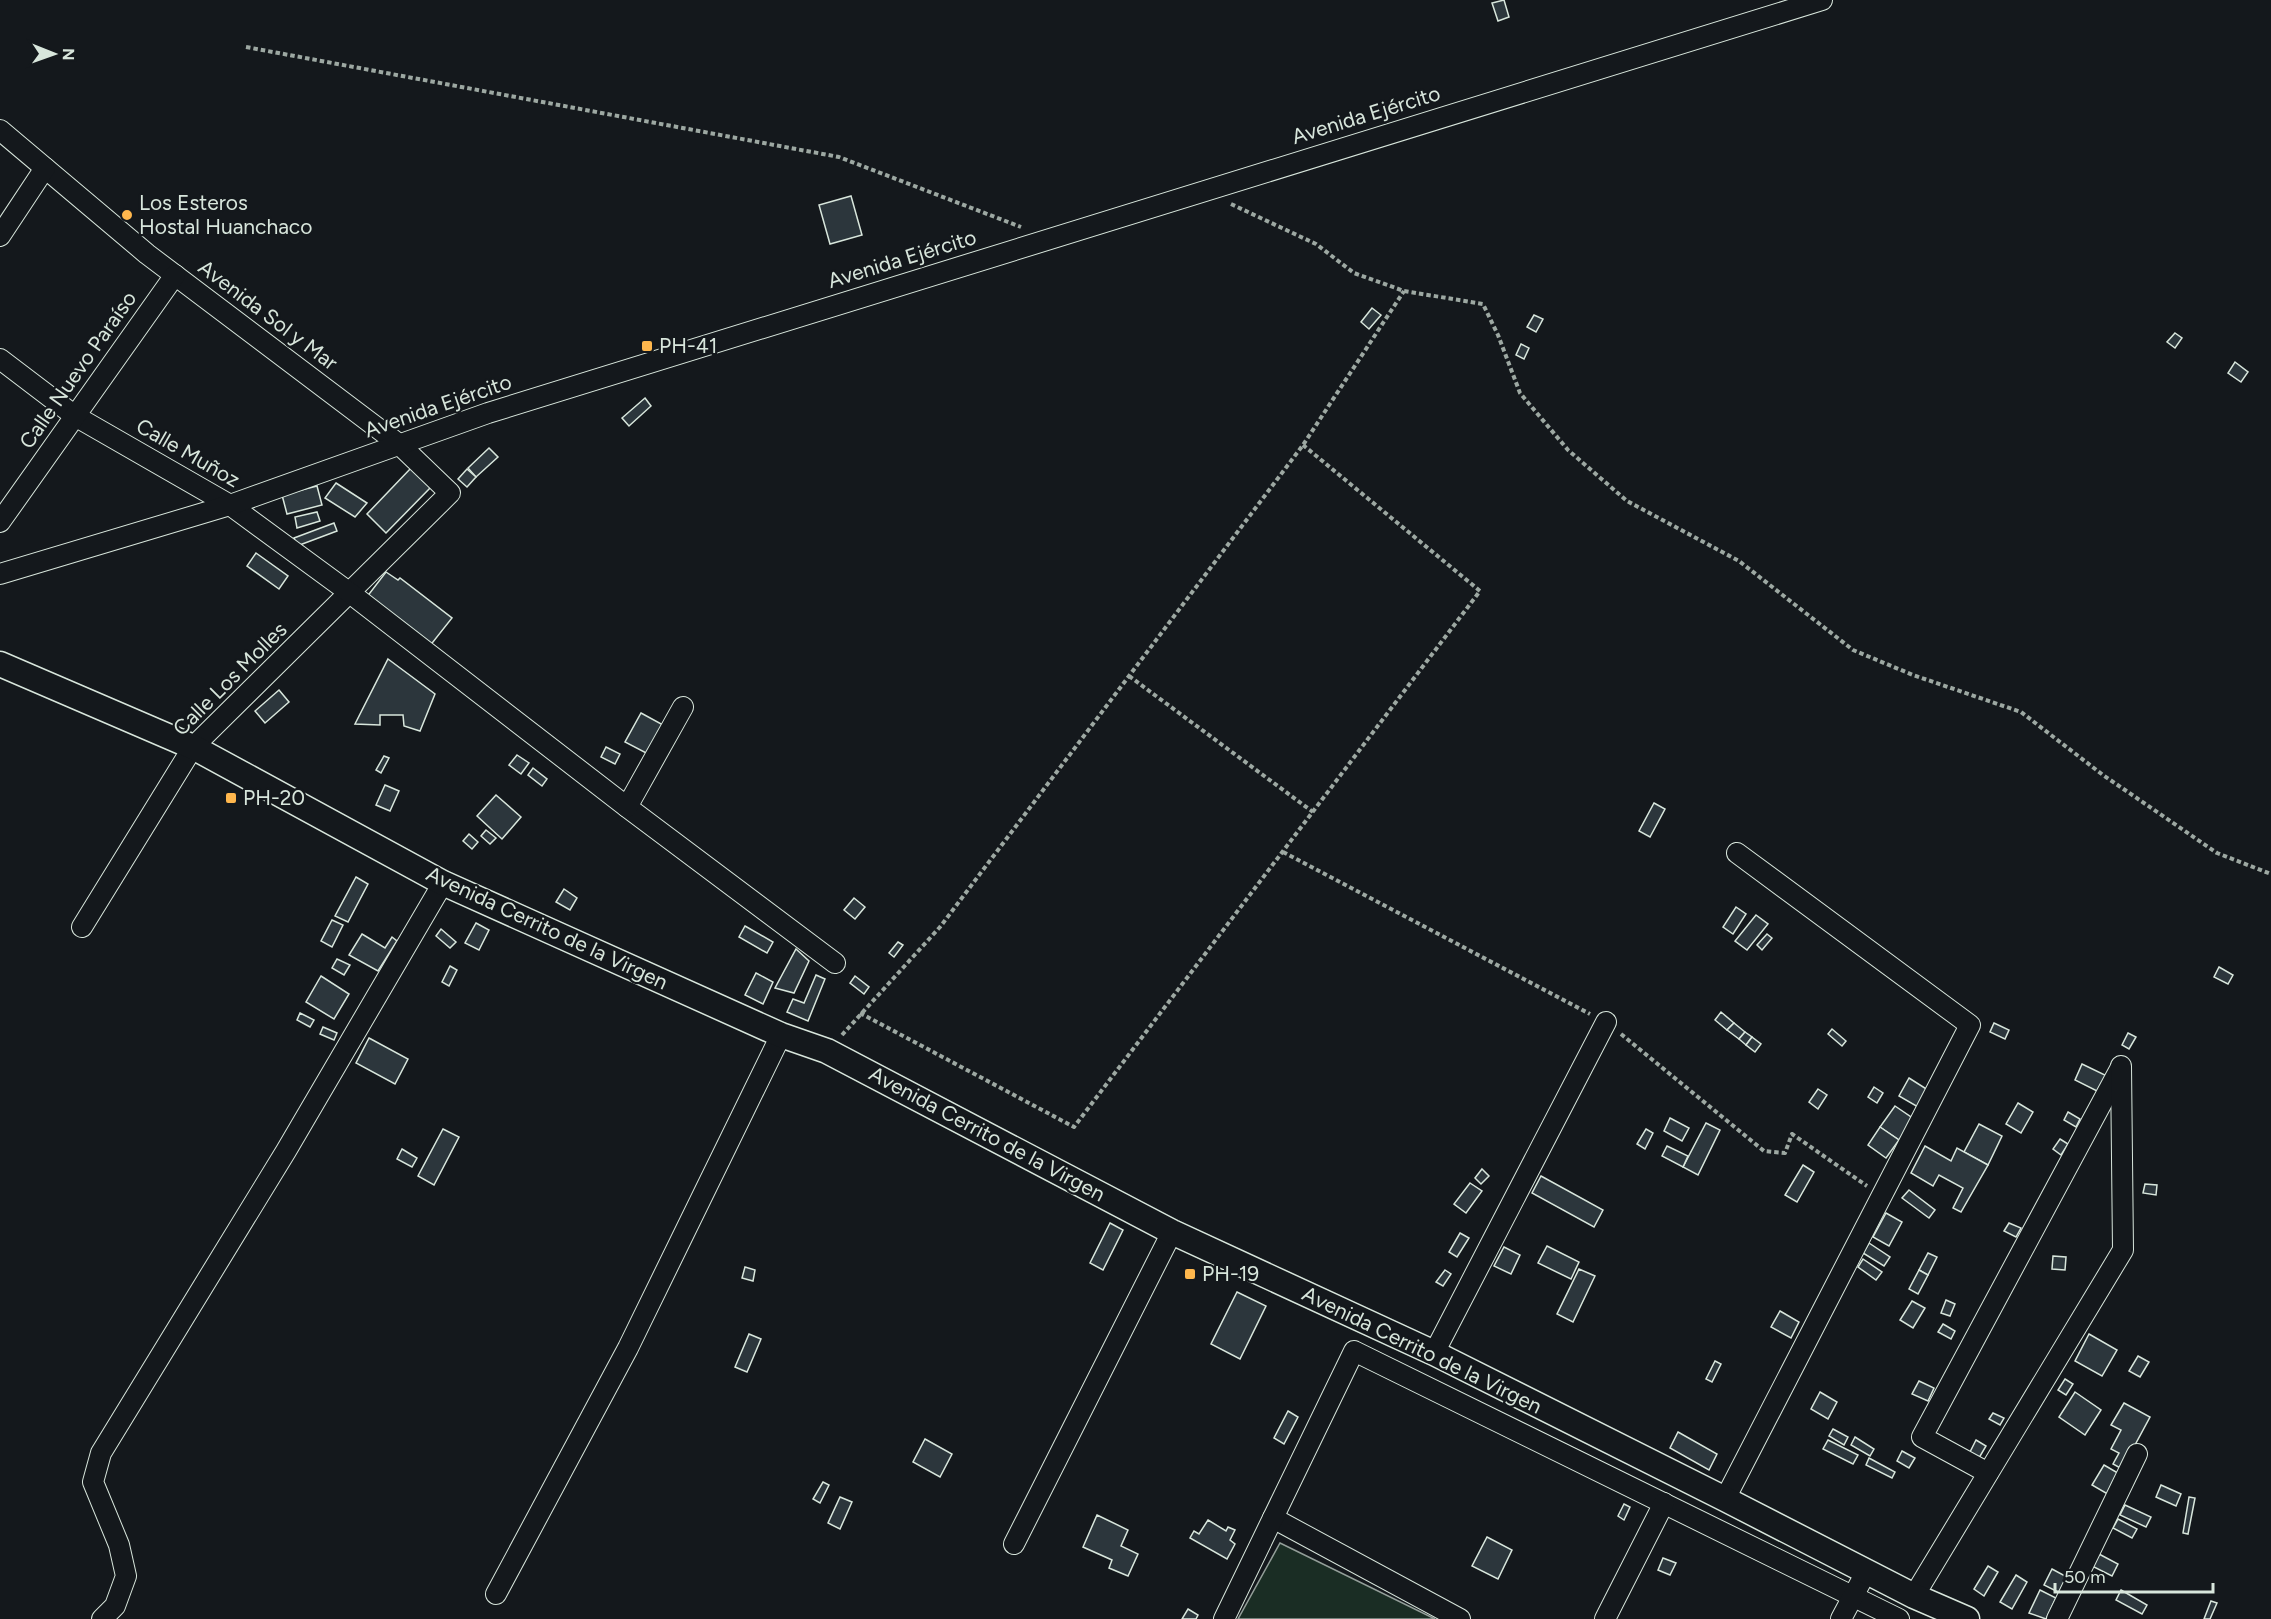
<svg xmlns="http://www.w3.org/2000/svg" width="2271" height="1619" font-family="Figtree,sans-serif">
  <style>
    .green { fill: #1a2d24; stroke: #939e99; stroke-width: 1.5 }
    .building { fill: #2c363c; stroke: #d8e6dc; stroke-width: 1.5 }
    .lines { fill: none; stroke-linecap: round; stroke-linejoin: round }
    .minor-casing { stroke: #d8e6dc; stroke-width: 22 }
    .tertiary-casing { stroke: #d8e6dc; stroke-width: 27 }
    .path { stroke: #9da8a2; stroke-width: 4; stroke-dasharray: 4.5 3; stroke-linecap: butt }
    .minor { stroke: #14181c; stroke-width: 20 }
    .tertiary { stroke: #14181c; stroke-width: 24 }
    .poi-dot { fill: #ffb74d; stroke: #14181c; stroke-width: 2 }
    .labels { text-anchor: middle; stroke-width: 4.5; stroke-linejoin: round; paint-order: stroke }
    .street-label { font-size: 21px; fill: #d8e6dc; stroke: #14181c }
    .poi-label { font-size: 21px; fill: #d8e6dc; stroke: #14181c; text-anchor: start }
  </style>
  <rect width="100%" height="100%" fill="#14181c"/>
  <!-- green -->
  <path class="green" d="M 1280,1543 L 1435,1619 L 1238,1619 Z"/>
  <!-- building -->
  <g class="building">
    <path d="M 1504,0 L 1509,17 L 1498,21 L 1492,3 Z"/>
    <path d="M 851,196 L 862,235 L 830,244 L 819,205 Z"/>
    <path d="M 1372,308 L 1381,315 L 1369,329 L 1361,322 Z"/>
    <path d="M 1534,315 L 1543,319 L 1536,332 L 1527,327 Z"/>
    <path d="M 2175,333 L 2182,338 L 2175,348 L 2167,342 Z"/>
    <path d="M 1521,344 L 1529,348 L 1524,359 L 1516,355 Z"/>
    <path d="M 2235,362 L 2248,372 L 2241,382 L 2228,373 Z"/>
    <path d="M 645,398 L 651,406 L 629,426 L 622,418 Z"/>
    <path d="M 489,448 L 498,457 L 476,477 L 468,468 Z"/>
    <path d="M 411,468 L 431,487 L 386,533 L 367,514 Z"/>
    <path d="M 467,469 L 476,477 L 467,487 L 458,479 Z"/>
    <path d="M 336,483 L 367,503 L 355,517 L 325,498 Z"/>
    <path d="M 317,486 L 322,505 L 287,514 L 282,495 Z"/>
    <path d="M 317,512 L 320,521 L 297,528 L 295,517 Z"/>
    <path d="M 334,523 L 337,531 L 297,546 L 294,538 Z"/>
    <path d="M 256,553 L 288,576 L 279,589 L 247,566 Z"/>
    <path d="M 386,572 L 398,580 L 400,578 L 452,618 L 429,647 L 366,598 Z"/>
    <path d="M 388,659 L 435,694 L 420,731 L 404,726 L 403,715 L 380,715 L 380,725 L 355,724 Z"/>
    <path d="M 279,690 L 289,702 L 265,723 L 255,711 Z"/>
    <path d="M 641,713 L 665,726 L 650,755 L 625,742 Z"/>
    <path d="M 606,747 L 620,754 L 615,764 L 601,757 Z"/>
    <path d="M 517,755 L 529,763 L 521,774 L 509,765 Z"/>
    <path d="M 384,756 L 389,758 L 381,773 L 376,770 Z"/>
    <path d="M 533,768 L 547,779 L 542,786 L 528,775 Z"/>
    <path d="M 385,785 L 399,791 L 390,811 L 376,805 Z"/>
    <path d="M 496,795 L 521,817 L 502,839 L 477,816 Z"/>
    <path d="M 1654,803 L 1665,809 L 1650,837 L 1639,831 Z"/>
    <path d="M 486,830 L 496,838 L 490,844 L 481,836 Z"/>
    <path d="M 469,834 L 478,842 L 472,849 L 463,841 Z"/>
    <path d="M 356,877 L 368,884 L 348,922 L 335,916 Z"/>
    <path d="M 564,889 L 577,898 L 570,910 L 556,902 Z"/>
    <path d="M 854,898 L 865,907 L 855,919 L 844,910 Z"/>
    <path d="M 1736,907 L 1746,914 L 1733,934 L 1723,927 Z"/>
    <path d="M 1756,915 L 1768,924 L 1747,950 L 1735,941 Z"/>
    <path d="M 332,920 L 343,925 L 332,947 L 321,941 Z"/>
    <path d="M 476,923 L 489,930 L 479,950 L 465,943 Z"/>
    <path d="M 745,926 L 773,942 L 767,953 L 739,937 Z"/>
    <path d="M 441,929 L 456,942 L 450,948 L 436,936 Z"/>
    <path d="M 362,934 L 385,948 L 392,937 L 397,941 L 378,971 L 349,955 Z"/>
    <path d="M 1767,934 L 1772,938 L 1762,950 L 1757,945 Z"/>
    <path d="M 898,942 L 903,945 L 894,957 L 889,953 Z"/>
    <path d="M 796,949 L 809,961 L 794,993 L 775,988 Z"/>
    <path d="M 337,959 L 350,965 L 344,975 L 332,968 Z"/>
    <path d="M 450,966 L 457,970 L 449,986 L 442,982 Z"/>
    <path d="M 2219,967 L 2233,975 L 2228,984 L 2214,977 Z"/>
    <path d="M 756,973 L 773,982 L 763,1004 L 745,995 Z"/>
    <path d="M 816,975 L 825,979 L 808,1021 L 787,1012 L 793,999 L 804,1003 Z"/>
    <path d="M 321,976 L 349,994 L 334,1019 L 306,1002 Z"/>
    <path d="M 855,976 L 869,987 L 864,994 L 850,983 Z"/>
    <path d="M 1721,1012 L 1734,1023 L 1727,1030 L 1715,1020 Z"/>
    <path d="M 300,1013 L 314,1020 L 310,1027 L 297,1020 Z"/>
    <path d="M 1734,1023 L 1745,1032 L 1739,1039 L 1727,1030 Z"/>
    <path d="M 1994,1023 L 2009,1030 L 2005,1039 L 1990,1032 Z"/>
    <path d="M 323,1027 L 337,1033 L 334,1040 L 320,1034 Z"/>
    <path d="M 1832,1029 L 1846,1041 L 1842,1046 L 1828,1034 Z"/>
    <path d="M 1745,1032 L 1752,1037 L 1746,1045 L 1739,1039 Z"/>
    <path d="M 2128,1033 L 2136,1037 L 2129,1049 L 2122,1045 Z"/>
    <path d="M 1752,1037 L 1761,1044 L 1755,1052 L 1746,1045 Z"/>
    <path d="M 369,1038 L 408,1059 L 395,1084 L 356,1063 Z"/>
    <path d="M 2082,1064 L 2107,1076 L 2099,1092 L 2075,1080 Z"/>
    <path d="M 1909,1078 L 1928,1090 L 1918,1107 L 1899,1096 Z"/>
    <path d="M 1874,1087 L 1883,1093 L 1877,1103 L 1868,1097 Z"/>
    <path d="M 1818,1089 L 1827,1095 L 1818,1109 L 1809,1102 Z"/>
    <path d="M 2018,1103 L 2033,1112 L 2021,1133 L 2006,1124 Z"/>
    <path d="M 1895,1106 L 1914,1119 L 1899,1140 L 1880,1127 Z"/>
    <path d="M 2068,1112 L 2080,1119 L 2076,1127 L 2064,1120 Z"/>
    <path d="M 1670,1118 L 1689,1128 L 1682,1141 L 1664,1131 Z"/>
    <path d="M 1706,1123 L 1720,1130 L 1698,1175 L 1683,1167 Z"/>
    <path d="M 1979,1124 L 2002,1136 L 1988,1165 L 1964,1152 Z"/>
    <path d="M 1880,1127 L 1899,1140 L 1886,1158 L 1868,1145 Z"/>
    <path d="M 443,1129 L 459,1137 L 434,1185 L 418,1176 Z"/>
    <path d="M 1646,1129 L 1653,1133 L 1645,1149 L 1637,1144 Z"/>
    <path d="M 2060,1139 L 2068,1144 L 2061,1155 L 2053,1149 Z"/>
    <path d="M 1667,1146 L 1688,1156 L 1683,1167 L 1662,1156 Z"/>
    <path d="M 1925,1146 L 1951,1161 L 1957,1148 L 1988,1165 L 1961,1212 L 1953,1208 L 1963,1188 L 1939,1175 L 1933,1186 L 1911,1173 Z"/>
    <path d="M 402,1149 L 417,1158 L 412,1167 L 397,1159 Z"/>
    <path d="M 1803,1165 L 1814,1172 L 1797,1202 L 1785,1195 Z"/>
    <path d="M 1482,1169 L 1489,1176 L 1481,1184 L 1475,1178 Z"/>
    <path d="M 1541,1176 L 1603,1210 L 1594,1227 L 1532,1193 Z"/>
    <path d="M 1470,1183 L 1482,1191 L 1466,1213 L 1454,1204 Z"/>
    <path d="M 2145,1184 L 2157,1185 L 2156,1195 L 2143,1193 Z"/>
    <path d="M 1909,1190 L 1935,1210 L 1929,1218 L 1902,1198 Z"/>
    <path d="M 1886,1213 L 1902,1222 L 1889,1246 L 1873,1237 Z"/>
    <path d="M 1110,1223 L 1123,1230 L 1103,1270 L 1090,1263 Z"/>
    <path d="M 2009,1223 L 2021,1228 L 2016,1237 L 2004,1231 Z"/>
    <path d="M 1460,1233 L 1469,1238 L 1457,1257 L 1449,1252 Z"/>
    <path d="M 1869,1243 L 1890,1257 L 1884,1266 L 1863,1253 Z"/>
    <path d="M 1547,1246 L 1579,1262 L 1571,1279 L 1538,1263 Z"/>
    <path d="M 1504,1247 L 1520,1255 L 1511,1274 L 1494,1266 Z"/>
    <path d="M 1928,1253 L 1937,1257 L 1928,1275 L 1919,1270 Z"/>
    <path d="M 2053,1256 L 2066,1257 L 2065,1270 L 2052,1269 Z"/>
    <path d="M 1863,1259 L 1882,1272 L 1876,1280 L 1858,1267 Z"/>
    <path d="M 745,1267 L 755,1270 L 753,1281 L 742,1278 Z"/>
    <path d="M 1579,1269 L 1595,1276 L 1573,1322 L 1557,1314 Z"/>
    <path d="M 1445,1270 L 1451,1274 L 1443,1286 L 1436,1282 Z"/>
    <path d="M 1919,1270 L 1928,1275 L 1918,1294 L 1909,1289 Z"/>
    <path d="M 1237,1292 L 1266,1306 L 1240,1359 L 1211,1344 Z"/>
    <path d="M 1946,1300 L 1955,1304 L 1950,1316 L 1941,1313 Z"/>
    <path d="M 1912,1301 L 1925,1308 L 1913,1328 L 1900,1320 Z"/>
    <path d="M 1780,1311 L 1799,1322 L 1791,1338 L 1771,1327 Z"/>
    <path d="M 1943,1324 L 1955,1331 L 1951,1339 L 1938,1332 Z"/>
    <path d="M 749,1334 L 761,1339 L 747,1372 L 735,1367 Z"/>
    <path d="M 2089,1334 L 2117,1350 L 2102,1376 L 2075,1361 Z"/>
    <path d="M 2138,1356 L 2149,1362 L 2140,1377 L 2129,1371 Z"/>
    <path d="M 1715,1361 L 1721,1364 L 1712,1382 L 1706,1379 Z"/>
    <path d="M 2065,1379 L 2073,1384 L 2066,1395 L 2058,1390 Z"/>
    <path d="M 1919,1381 L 1934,1388 L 1928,1401 L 1912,1394 Z"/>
    <path d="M 1820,1392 L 1837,1402 L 1828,1419 L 1811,1409 Z"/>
    <path d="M 2075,1392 L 2101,1410 L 2085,1435 L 2059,1417 Z"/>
    <path d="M 2124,1403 L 2150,1417 L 2122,1469 L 2113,1464 L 2119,1453 L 2111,1449 L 2121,1430 L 2111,1425 Z"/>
    <path d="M 1288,1411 L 1298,1417 L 1284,1444 L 1274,1438 Z"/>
    <path d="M 1993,1413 L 2004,1418 L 2000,1425 L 1989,1419 Z"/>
    <path d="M 1833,1429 L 1848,1437 L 1844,1445 L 1829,1436 Z"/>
    <path d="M 1678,1432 L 1717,1454 L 1709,1470 L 1670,1448 Z"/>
    <path d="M 1855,1437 L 1874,1449 L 1870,1456 L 1851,1445 Z"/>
    <path d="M 925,1439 L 952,1454 L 940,1477 L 913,1462 Z"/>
    <path d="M 1828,1440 L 1858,1455 L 1853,1464 L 1823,1449 Z"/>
    <path d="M 1976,1440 L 1986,1446 L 1979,1458 L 1970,1452 Z"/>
    <path d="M 1902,1451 L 1915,1458 L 1909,1468 L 1897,1461 Z"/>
    <path d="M 1869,1458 L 1895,1472 L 1892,1478 L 1866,1465 Z"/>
    <path d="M 2104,1465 L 2123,1476 L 2111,1496 L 2092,1485 Z"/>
    <path d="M 823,1482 L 829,1485 L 820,1503 L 813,1499 Z"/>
    <path d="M 2161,1485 L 2181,1494 L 2176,1506 L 2156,1497 Z"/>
    <path d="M 840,1497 L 852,1502 L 840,1529 L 828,1523 Z"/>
    <path d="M 2189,1497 L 2195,1498 L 2188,1534 L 2183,1533 Z"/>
    <path d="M 1624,1504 L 1630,1507 L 1624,1520 L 1618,1516 Z"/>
    <path d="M 2125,1505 L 2151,1517 L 2146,1527 L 2120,1515 Z"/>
    <path d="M 1097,1515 L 1128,1530 L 1121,1546 L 1138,1554 L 1128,1576 L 1109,1568 L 1112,1560 L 1083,1547 Z"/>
    <path d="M 2118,1519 L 2137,1529 L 2132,1538 L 2113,1528 Z"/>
    <path d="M 1208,1520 L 1226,1531 L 1228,1527 L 1235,1530 L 1230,1540 L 1235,1544 L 1227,1559 L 1190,1538 L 1194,1531 L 1199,1534 Z"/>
    <path d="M 1487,1537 L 1512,1550 L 1498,1579 L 1472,1566 Z"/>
    <path d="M 2099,1554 L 2118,1564 L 2112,1576 L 2092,1566 Z"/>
    <path d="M 1663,1558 L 1676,1563 L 1670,1575 L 1658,1570 Z"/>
    <path d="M 1988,1566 L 1998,1572 L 1984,1596 L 1974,1589 Z"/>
    <path d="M 2052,1569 L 2067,1577 L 2060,1593 L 2044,1585 Z"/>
    <path d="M 2016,1575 L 2027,1582 L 2012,1609 L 2000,1602 Z"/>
    <path d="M 2040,1590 L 2056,1598 L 2046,1619 L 2029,1613 Z"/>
    <path d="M 2121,1590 L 2147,1605 L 2142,1614 L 2116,1600 Z"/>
    <path d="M 2211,1601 L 2217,1603 L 2210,1619 L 2204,1619 Z"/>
    <path d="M 1188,1609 L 1198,1615 L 1196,1619 L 1182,1619 Z"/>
  </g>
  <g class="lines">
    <defs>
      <g id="minor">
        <path d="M 0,130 L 147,254 L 400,445 L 450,493 L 193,747 L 82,927"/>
        <path d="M 0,236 L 45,168"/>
        <path d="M 0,359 L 75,416 L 230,505 L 350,593 L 627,807 L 835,963"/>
        <path d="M 0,522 L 175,275"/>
        <path d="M 0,574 L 230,505 L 488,413 L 1822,0"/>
        <path d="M 627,807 L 683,707"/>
        <path d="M 1434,1353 L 1606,1022"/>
        <path d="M 1988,1473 L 1922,1437 L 2120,1069"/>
        <path d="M 1725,1499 L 1970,1025 L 1737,853"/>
        <path d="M 1273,1518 L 1460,1619"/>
        <path d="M 1014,1544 L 1172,1232"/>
        <path d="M 496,1594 L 628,1348 L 781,1035"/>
        <path d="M 1914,1596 L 2123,1250 L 2121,1066"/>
        <path d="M 102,1619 L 115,1606 L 126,1576 L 119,1545 L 93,1482 L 101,1453 L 286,1151 L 443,883"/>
        <path d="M 1224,1619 L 1354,1351 L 1899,1619"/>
        <path d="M 1605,1619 L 1664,1503"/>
        <path d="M 1841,1619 L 1866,1572"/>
        <path d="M 2057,1619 L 2137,1454"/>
      </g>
      <path id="tertiary" d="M 0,664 L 193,747 L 443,883 L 781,1035 L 827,1051 L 1172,1232 L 1434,1353 L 1725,1499 L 1914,1596 L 1967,1619"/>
    </defs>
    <!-- minor casing -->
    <use href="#minor" class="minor-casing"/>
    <!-- tertiary casing -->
    <use href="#tertiary" class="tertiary-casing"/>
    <!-- path -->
    <g class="path">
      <path d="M 246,47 L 839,157 L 1021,227"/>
      <path d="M 1231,204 L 1316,244 L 1354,273 L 1404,291 L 1483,304 L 1498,335 L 1520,393 L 1568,450 L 1627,501 L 1739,561 L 1853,650 L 1913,675 L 2021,712 L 2103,775 L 2217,853 L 2271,874"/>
      <path d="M 1129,676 L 1313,812"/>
      <path d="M 1283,852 L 1590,1014"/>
      <path d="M 860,1013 L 1074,1127 L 1480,591 L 1303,445"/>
      <path d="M 1621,1034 L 1764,1151 L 1785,1153 L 1792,1134 L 1867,1186"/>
      <path d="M 842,1035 L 940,927 L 1303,445 L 1404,291"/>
    </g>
    <!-- minor -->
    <use href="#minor" class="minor"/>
    <!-- tertiary -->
    <use href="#tertiary" class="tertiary"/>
  </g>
  <!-- markers -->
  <g class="poi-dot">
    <circle cx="127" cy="215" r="6"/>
    <rect x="641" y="340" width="12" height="12" rx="3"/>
    <rect x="225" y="792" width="12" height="12" rx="3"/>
    <rect x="1184" y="1268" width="12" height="12" rx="3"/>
  </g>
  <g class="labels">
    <!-- street labels -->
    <g class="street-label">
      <text transform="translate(1366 115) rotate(-17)" y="7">Avenida Ejército</text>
      <text transform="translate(902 259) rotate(-17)" y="7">Avenida Ejército</text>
      <text transform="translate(268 315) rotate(37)" y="7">Avenida Sol y Mar</text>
      <text transform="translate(78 370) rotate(-55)" y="7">Calle Nuevo Paraíso</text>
      <text transform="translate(438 406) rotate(-19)" y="7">Avenida Ejército</text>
      <text transform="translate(188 453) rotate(30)" y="7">Calle Muñoz</text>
      <text transform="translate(230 679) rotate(-45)" y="7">Calle Los Molles</text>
      <text transform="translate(547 928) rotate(25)" y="7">Avenida Cerrito de la Virgen</text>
      <text transform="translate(987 1134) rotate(28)" y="7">Avenida Cerrito de la Virgen</text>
      <text transform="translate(1422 1350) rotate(26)" y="7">Avenida Cerrito de la Virgen</text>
    </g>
    <!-- poi labels -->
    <g class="poi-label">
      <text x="139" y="210">Los Esteros<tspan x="139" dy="24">Hostal Huanchaco</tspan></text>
      <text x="659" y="353">PH-41</text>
      <text x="243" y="805">PH-20</text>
      <text x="1202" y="1281">PH-19</text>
    </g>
  </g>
  <!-- north arrow -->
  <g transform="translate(54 54) rotate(91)" stroke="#14181c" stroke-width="4.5" paint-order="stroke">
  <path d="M0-4.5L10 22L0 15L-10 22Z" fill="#d8e6dc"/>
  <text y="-9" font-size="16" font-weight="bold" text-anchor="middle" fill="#d8e6dc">N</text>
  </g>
  <!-- scale -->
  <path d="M2055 1583v9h158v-9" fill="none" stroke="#d8e6dc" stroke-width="3"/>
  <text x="2064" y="1583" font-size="18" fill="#d8e6dc" stroke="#14181c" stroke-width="4.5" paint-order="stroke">50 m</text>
</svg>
